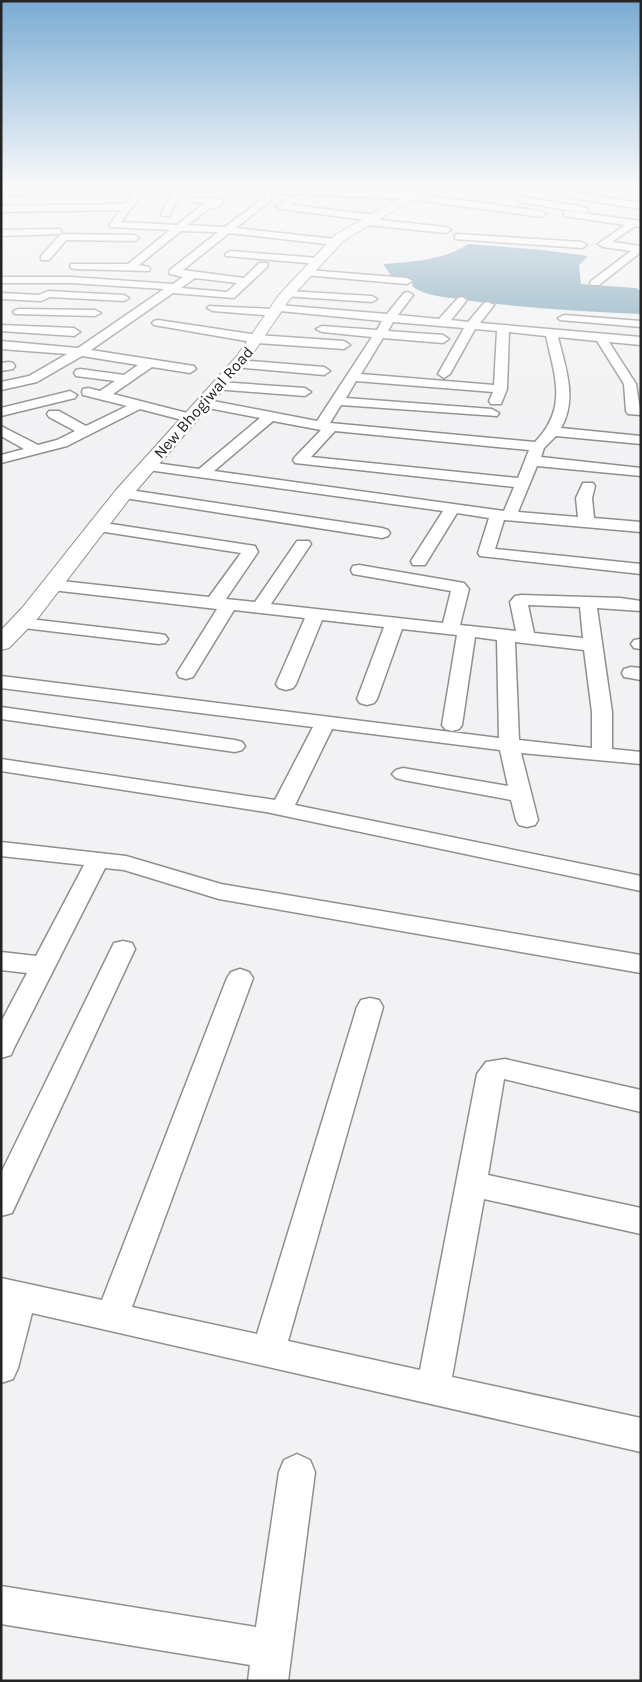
<svg xmlns="http://www.w3.org/2000/svg" width="642" height="1682" font-family="Karla,sans-serif">
  <style>
    .water { fill: #729db3 }
    .lines { fill: none; stroke-linecap: round; stroke-linejoin: round }
    .street-casing { stroke: #8f8f91; stroke-width: 3 }
    .secondary-casing { stroke: #8f8f91; stroke-width: 2 }
    .street { fill: #fff; fill-rule: evenodd }
    .secondary { fill: #fff; fill-rule: evenodd }
    .labels { text-anchor: middle; stroke-width: 5; stroke-linejoin: round; paint-order: stroke }
    .far-street-label { font-size: 16px; fill: #242425; stroke: #fff }
  </style>
  <rect width="100%" height="100%" fill="#f2f2f4"/>
  <!-- water -->
  <path class="water" d="M 468,244 L 543,250 L 588,256 L 579,265 L 581,284 L 636,288 L 641,291 L 641,314 C 581,311 523,308 464,300 C 448,297 426,297 412,286 L 413,281 L 406,278 L 392,277 L 383,264 C 411,262 445,260 468,244 Z"/>
  <g class="lines">
    <defs>
      <g id="street">
        <path d="M 70,188 L 73,189 L 73,193 L 7,195 L 3,192 L 7,189 Z"/>
        <path d="M 137,188 L 146,188 L 121,222 L 177,225 L 203,204 L 210,203 L 190,202 L 190,198 L 219,198 L 222,199 L 222,203 L 216,208 L 208,209 L 188,225 L 225,227 L 268,195 L 271,196 L 271,200 L 236,228 L 335,239 L 340,242 L 335,245 L 229,233 L 183,270 L 244,278 L 259,263 L 267,263 L 268,265 L 267,267 L 234,298 L 173,293 L 91,350 L 194,366 L 196,369 L 190,373 L 152,367 L 113,394 L 195,415 L 197,418 L 195,421 L 190,422 L 140,409 L 67,446 L 1,463 L 1,455 L 24,449 L 1,436 L 1,426 L 38,445 L 57,440 L 75,431 L 49,417 L 47,414 L 49,411 L 59,411 L 86,426 L 127,406 L 83,395 L 82,392 L 83,389 L 88,388 L 100,391 L 115,381 L 76,376 L 74,373 L 76,370 L 80,369 L 124,375 L 138,365 L 82,356 L 37,382 L 1,390 L 1,382 L 29,376 L 67,354 L 1,349 L 1,341 L 78,348 L 164,289 L 71,283 L 1,283 L 1,277 L 71,277 L 173,284 L 183,277 L 170,274 L 169,272 L 170,270 L 218,232 L 181,231 L 139,265 L 149,267 L 150,269 L 149,271 L 75,269 L 71,268 L 70,266 L 71,264 L 128,264 L 170,230 L 111,227 L 109,225 L 121,210 L 1,212 L 1,206 L 125,204 ZM 195,278 L 237,283 L 227,292 L 181,288 Z"/>
        <path d="M 174,188 L 182,188 L 169,216 L 163,216 L 161,214 Z"/>
        <path d="M 226,188 L 297,188 L 409,193 L 541,211 L 546,214 L 541,217 L 409,199 L 230,191 Z"/>
        <path d="M 565,191 L 641,203 L 641,209 L 562,196 L 562,192 Z"/>
        <path d="M 292,197 L 296,200 L 290,205 L 377,215 L 382,218 L 379,220 L 446,227 L 451,230 L 446,233 L 368,225 L 363,222 L 367,220 L 280,209 L 276,206 Z"/>
        <path d="M 523,197 L 584,207 L 589,210 L 584,213 L 520,202 L 519,200 Z"/>
        <path d="M 567,211 L 641,221 L 641,227 L 635,226 L 612,242 L 641,246 L 641,252 L 599,285 L 591,285 L 590,283 L 591,281 L 631,251 L 603,247 L 598,244 L 625,225 L 564,216 L 564,212 Z"/>
        <path d="M 58,229 L 61,230 L 61,234 L 1,236 L 1,230 Z"/>
        <path d="M 63,234 L 134,235 L 139,238 L 134,241 L 66,240 L 49,260 L 41,260 L 41,256 L 60,235 Z"/>
        <path d="M 458,234 L 582,242 L 587,245 L 582,248 L 455,239 L 455,235 Z"/>
        <path d="M 230,251 L 319,258 L 324,261 L 319,264 L 226,256 L 225,254 Z"/>
        <path d="M 308,270 L 407,278 L 412,281 L 407,284 L 304,275 L 303,273 Z"/>
        <path d="M 48,291 L 124,295 L 129,298 L 124,301 L 50,297 L 41,301 L 1,299 L 1,293 L 39,295 Z"/>
        <path d="M 288,291 L 372,296 L 377,299 L 372,302 L 284,296 L 283,294 Z"/>
        <path d="M 408,292 L 413,295 L 398,315 L 439,319 L 458,298 L 462,297 L 467,300 L 451,320 L 468,322 L 484,303 L 488,302 L 494,305 L 480,323 L 641,337 L 641,345 L 609,342 L 636,384 L 641,415 L 628,414 L 626,411 L 624,384 L 597,341 L 558,337 C 565,366 578,399 561,428 L 641,436 L 641,444 L 556,436 L 544,448 L 541,457 L 641,468 L 641,476 L 537,466 L 518,512 L 578,517 L 576,498 L 583,483 L 593,483 L 595,486 L 592,498 L 594,518 L 641,522 L 641,532 L 504,520 L 495,549 L 641,564 L 641,574 L 480,556 L 478,553 L 489,518 L 457,513 L 425,565 L 413,565 L 411,561 L 443,511 L 148,470 L 143,469 L 141,466 L 143,463 L 148,462 L 199,469 L 260,418 L 198,406 L 196,403 L 198,400 L 203,399 L 317,421 L 372,337 L 322,332 L 316,329 L 322,326 L 377,330 L 382,321 L 280,311 L 279,315 L 275,316 L 213,311 L 207,308 L 209,306 L 273,309 L 274,306 L 278,305 L 387,314 L 404,293 ZM 393,322 L 464,328 L 438,374 L 444,378 L 450,374 L 475,329 L 497,331 L 494,385 L 361,374 L 383,338 L 443,343 L 449,339 L 443,335 L 388,331 ZM 509,332 L 546,336 C 555,377 568,408 535,442 L 330,423 L 341,405 L 497,416 L 499,413 L 492,409 L 346,398 L 356,381 L 493,392 L 489,401 L 491,404 L 501,404 L 507,389 ZM 273,421 L 321,430 L 295,457 L 293,460 L 295,463 L 514,487 L 504,511 L 214,471 ZM 335,431 L 529,450 L 518,478 L 311,457 Z"/>
        <path d="M 19,309 L 95,310 L 101,313 L 95,316 L 15,314 L 13,312 L 15,310 Z"/>
        <path d="M 564,315 L 641,321 L 641,327 L 560,320 L 558,318 Z"/>
        <path d="M 158,320 L 257,335 L 344,341 L 350,345 L 344,349 L 257,343 L 154,325 L 152,323 L 154,321 Z"/>
        <path d="M 1,325 L 74,328 L 80,332 L 74,336 L 1,331 Z"/>
        <path d="M 238,360 L 324,367 L 330,371 L 324,375 L 234,367 L 232,364 Z"/>
        <path d="M 9,362 L 13,363 L 15,366 L 13,369 L 1,371 L 1,363 Z"/>
        <path d="M 219,382 L 305,388 L 311,392 L 305,396 L 214,389 L 213,386 L 214,383 Z"/>
        <path d="M 70,391 L 77,395 L 75,398 L 1,416 L 1,408 Z"/>
        <path d="M 123,489 L 382,528 L 388,530 L 390,533 L 388,536 L 382,538 L 118,497 L 115,494 L 118,491 Z"/>
        <path d="M 98,522 L 255,546 L 258,552 L 226,599 L 255,602 L 297,541 L 309,541 L 311,544 L 271,604 L 443,623 L 451,591 L 353,574 L 351,570 L 353,566 L 359,565 L 464,583 L 469,589 L 460,625 L 516,631 L 510,602 L 515,596 L 521,595 L 620,598 L 641,601 L 641,611 L 597,608 L 612,712 L 612,749 L 641,752 L 641,764 L 521,753 L 538,820 L 535,825 L 527,827 L 519,825 L 516,820 L 511,800 L 403,780 L 396,778 L 392,774 L 396,770 L 403,768 L 508,786 L 500,750 L 332,729 L 295,805 L 641,876 L 641,891 L 266,812 L 1,771 L 1,759 L 275,800 L 313,727 L 1,688 L 1,676 L 499,738 L 497,640 L 475,637 L 462,725 L 459,729 L 452,731 L 445,729 L 442,725 L 457,635 L 402,629 L 377,699 L 374,703 L 367,705 L 360,703 L 357,699 L 384,627 L 322,620 L 296,684 L 293,688 L 286,690 L 279,688 L 276,684 L 305,618 L 234,610 L 193,677 L 186,679 L 179,677 L 177,673 L 217,609 L 52,590 L 46,589 L 43,585 L 46,581 L 52,580 L 209,597 L 241,553 L 92,530 L 90,527 L 92,524 ZM 528,605 L 580,607 L 583,638 L 534,633 ZM 515,642 L 584,650 L 592,712 L 592,748 L 519,740 Z"/>
        <path d="M 21,618 L 159,634 L 165,635 L 168,639 L 165,643 L 159,644 L 15,627 L 12,623 L 15,619 Z"/>
        <path d="M 640,639 L 641,649 L 634,648 L 631,644 L 634,640 Z"/>
        <path d="M 631,667 L 641,668 L 641,680 L 624,677 L 622,673 L 624,669 Z"/>
        <path d="M 1,707 L 235,740 L 242,742 L 245,746 L 242,750 L 235,752 L 1,719 Z"/>
        <path d="M 1,842 L 126,856 L 221,884 L 641,955 L 641,973 L 219,899 L 124,870 L 105,868 L 14,1048 L 11,1055 L 1,1058 L 1,1022 L 27,973 L 1,970 L 1,952 L 36,956 L 84,865 L 1,856 Z"/>
        <path d="M 123,941 L 132,943 L 135,949 L 12,1213 L 1,1216 L 1,1173 L 111,949 L 114,943 Z"/>
        <path d="M 240,969 L 249,972 L 253,978 L 132,1307 L 257,1334 L 357,1007 L 361,1000 L 370,998 L 379,1000 L 383,1007 L 288,1341 L 420,1370 L 477,1074 L 486,1062 L 505,1059 L 641,1090 L 641,1112 L 504,1079 L 488,1175 L 641,1208 L 641,1234 L 484,1199 L 452,1377 L 641,1418 L 641,1452 L 32,1313 L 18,1368 L 13,1379 L 1,1383 L 1,1278 L 102,1300 L 227,978 L 231,972 Z"/>
        <path d="M 297,1454 L 310,1460 L 315,1472 L 288,1681 L 248,1681 L 250,1665 L 1,1624 L 1,1586 L 256,1627 L 279,1472 L 284,1460 Z"/>
      </g>
      <path id="secondary" d="M 418,188 L 431,188 L 343,241 L 289,300 L 247,362 L 130,498 L 38,618 L 9,648 L 1,650 L 1,630 L 22,608 L 116,490 L 237,356 L 279,295 L 335,235 Z"/>
    </defs>
    <!-- street casing -->
    <use href="#street" class="street-casing"/>
    <!-- secondary casing -->
    <use href="#secondary" class="secondary-casing"/>
    <!-- street -->
    <use href="#street" class="street"/>
    <!-- secondary -->
    <use href="#secondary" class="secondary"/>
  </g>
  <!-- sky -->
  <linearGradient id="sky" x2="0" y2="1"><stop stop-color="#79abd3"/><stop offset="0.44" stop-color="#f9f9fa"/><stop offset="1" stop-color="#f9f9fa" stop-opacity="0"/></linearGradient>
  <rect width="642" height="424" fill="url(#sky)"/>
  <g class="labels">
    <!-- far-street labels -->
    <g class="far-street-label">
      <text transform="translate(203 402) rotate(-49)" y="6">New Bhogiwal Road</text>
    </g>
  </g>
  <!-- border -->
  <rect width="642" height="1682" fill="none" stroke="#242425" stroke-width="5"/>
</svg>
